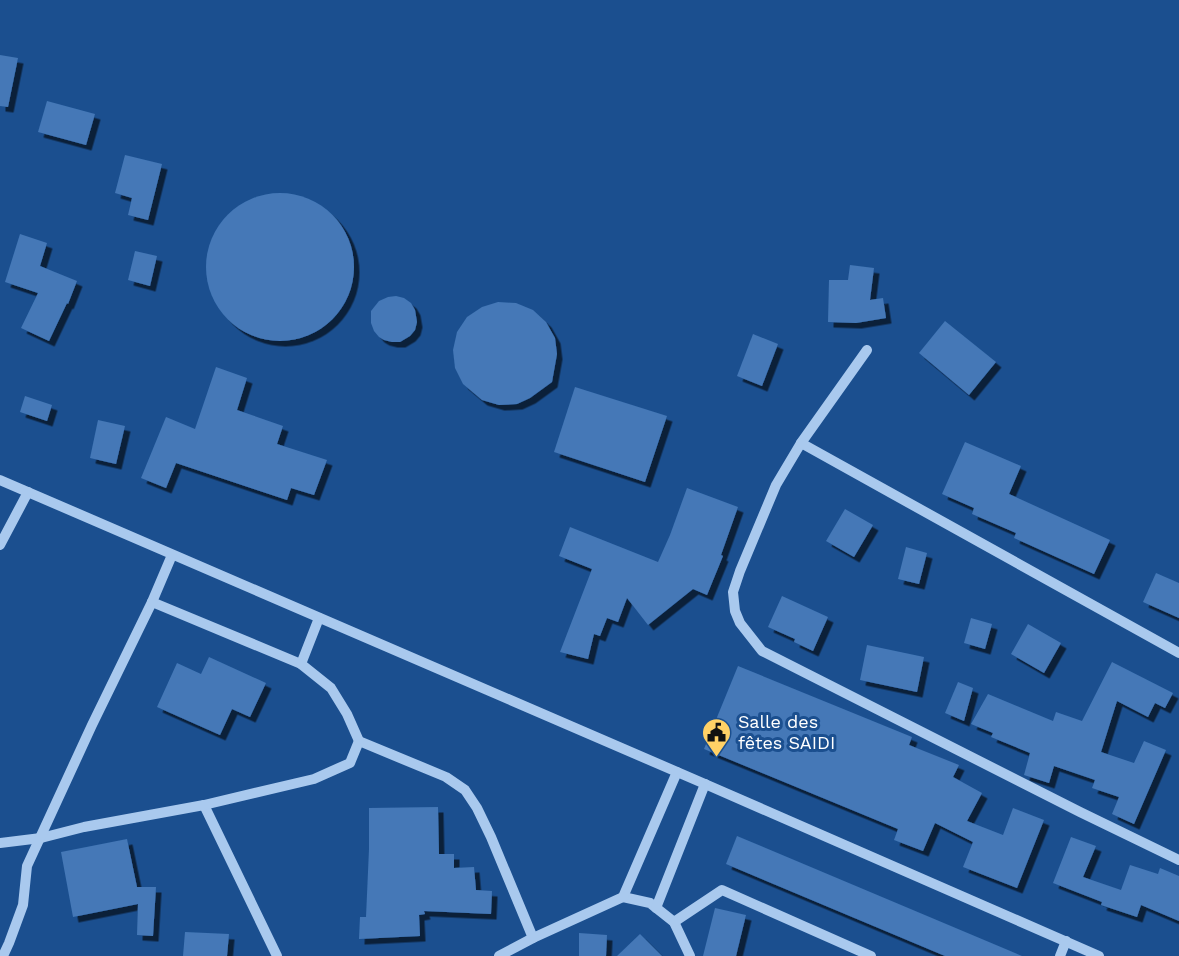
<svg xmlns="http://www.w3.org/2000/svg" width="1179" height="956" font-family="'Work Sans',sans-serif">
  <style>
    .building { fill: #4478b7; filter: url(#shadow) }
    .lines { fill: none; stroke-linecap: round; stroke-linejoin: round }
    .minor { stroke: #a9c9ee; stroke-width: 10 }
    .labels { text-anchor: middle; stroke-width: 6; stroke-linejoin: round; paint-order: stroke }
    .poi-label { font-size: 18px; fill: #fff; stroke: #1b4f8f; text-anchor: start }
  </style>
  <defs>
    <filter id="shadow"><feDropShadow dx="5.5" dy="5.5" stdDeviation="0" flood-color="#0009"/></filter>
  </defs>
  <rect width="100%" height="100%" fill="#1b4f8f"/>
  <!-- building -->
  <g class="building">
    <path d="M 0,55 L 18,58 L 8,107 L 0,106 Z"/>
    <path d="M 47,101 L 95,114 L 86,145 L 38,132 Z"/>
    <path d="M 125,155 L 162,164 L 148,220 L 128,215 L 132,198 L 115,193 Z"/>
    <circle cx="280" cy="267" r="74"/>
    <path d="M 20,234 L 47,243 L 40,266 L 77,281 L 68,304 L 67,303 L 49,341 L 21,328 L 38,293 L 5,282 Z"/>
    <path d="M 135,251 L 157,256 L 150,286 L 128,280 Z"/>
    <path d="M 850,265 L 874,268 L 870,300 L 883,298 L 886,318 L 856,323 L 828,322 L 829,280 L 848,280 Z"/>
    <path d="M 396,296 L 404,298 L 411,303 L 415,310 L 417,322 L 415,330 L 410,336 L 400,342 L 392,342 L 384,340 L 379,337 L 374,331 L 371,323 L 371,311 L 379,301 L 388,297 Z"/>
    <path d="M 498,302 L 516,303 L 533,310 L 546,322 L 555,338 L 557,354 L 552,382 L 530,398 L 517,404 L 499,405 L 482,400 L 463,384 L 455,368 L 453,350 L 457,332 L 467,317 L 482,307 Z"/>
    <path d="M 945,321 L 996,362 L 969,395 L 919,353 Z"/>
    <path d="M 753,334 L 778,344 L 762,386 L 737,376 Z"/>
    <path d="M 216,367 L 247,378 L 237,410 L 283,426 L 277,444 L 327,460 L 314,495 L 291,488 L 287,500 L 176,463 L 166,488 L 141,478 L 166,417 L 195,429 Z"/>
    <path d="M 575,387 L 667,416 L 645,482 L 554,452 Z"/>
    <path d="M 25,396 L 52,405 L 47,421 L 20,412 Z"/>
    <path d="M 98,420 L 125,426 L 116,464 L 90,458 Z"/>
    <path d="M 965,442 L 1021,466 L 1009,494 L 1110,540 L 1094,574 L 1014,538 L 1016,533 L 972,514 L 974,508 L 942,494 Z"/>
    <path d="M 687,488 L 738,507 L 721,555 L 723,556 L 707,595 L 693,589 L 648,625 L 627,598 L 618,622 L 607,618 L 600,636 L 594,634 L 588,659 L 560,652 L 592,569 L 559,556 L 570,527 L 658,562 L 670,535 Z"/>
    <path d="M 845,509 L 873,525 L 854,557 L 826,541 Z"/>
    <path d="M 906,547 L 927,553 L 919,584 L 898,579 Z"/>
    <path d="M 1156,573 L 1179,583 L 1179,618 L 1143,602 Z"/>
    <path d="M 782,596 L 828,617 L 813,651 L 794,642 L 795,639 L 768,627 Z"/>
    <path d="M 971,618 L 992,624 L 985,649 L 964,643 Z"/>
    <path d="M 1028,624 L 1061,643 L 1044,673 L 1011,654 Z"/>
    <path d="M 867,645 L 924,657 L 917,692 L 860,680 Z"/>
    <path d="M 209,657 L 266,683 L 250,717 L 232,709 L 220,735 L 157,707 L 177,663 L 201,674 Z"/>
    <path d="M 1112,662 L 1173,693 L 1165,708 L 1155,703 L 1148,717 L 1117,701 L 1101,752 L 1134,763 L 1144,741 L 1166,750 L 1134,824 L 1112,814 L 1119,797 L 1092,788 L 1095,780 L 1054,766 L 1049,783 L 1024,775 L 1030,753 L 991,737 L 993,733 L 971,724 L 988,694 L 1053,721 L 1056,712 L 1082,721 Z"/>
    <path d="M 738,666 L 912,737 L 909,745 L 959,765 L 953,777 L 982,793 L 967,821 L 1003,835 L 1013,808 L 1044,820 L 1017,888 L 963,867 L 973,842 L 935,823 L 923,851 L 894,840 L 898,829 L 704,749 Z"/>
    <path d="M 958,682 L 973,688 L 964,721 L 945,713 Z"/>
    <path d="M 438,807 L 439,854 L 454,854 L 454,868 L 474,867 L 476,890 L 492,891 L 491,914 L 424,911 L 425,914 L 419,915 L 420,936 L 359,939 L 360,917 L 366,917 L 369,849 L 369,808 Z"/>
    <path d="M 737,836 L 1022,956 L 945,956 L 726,864 Z"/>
    <path d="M 1071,837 L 1096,846 L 1083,877 L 1121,890 L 1130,865 L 1158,874 L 1160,868 L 1179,876 L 1179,921 L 1141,905 L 1137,917 L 1101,905 L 1102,902 L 1053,883 Z"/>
    <path d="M 127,839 L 137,887 L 156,887 L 153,936 L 137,935 L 138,904 L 73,917 L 61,852 Z"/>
    <path d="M 715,908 L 746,915 L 736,956 L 703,956 Z"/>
    <path d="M 185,932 L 229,934 L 227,956 L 183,956 Z"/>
    <path d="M 579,933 L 607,935 L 606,956 L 579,956 Z"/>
    <path d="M 640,934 L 662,956 L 617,956 Z"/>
  </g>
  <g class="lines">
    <!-- minor -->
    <g class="minor">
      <path d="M 867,350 L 801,443 L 776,485 L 740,571 L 733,592 L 735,611 L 740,623 L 762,651 L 1080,812 L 1179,860"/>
      <path d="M 801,443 L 1179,653"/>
      <path d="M 0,480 L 705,784 L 1099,956"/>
      <path d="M 0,545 L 28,492"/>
      <path d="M 152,602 L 301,664 L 331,688 L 347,714 L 359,741 L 446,777 L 465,790 L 477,808 L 491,837 L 533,938"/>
      <path d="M 301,664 L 319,618"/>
      <path d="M 204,805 L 277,956"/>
      <path d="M 0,843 L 41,838 L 84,827 L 204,805 L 314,779 L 350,763 L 359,741"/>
      <path d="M 623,897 L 650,903 L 674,922 L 690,956"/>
      <path d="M 656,908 L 705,784"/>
      <path d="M 674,922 L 722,890 L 871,956"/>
      <path d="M 3,956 L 9,943 L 23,905 L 27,866 L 92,725 L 152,602 L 172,555"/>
      <path d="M 499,956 L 533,938 L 623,897 L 677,772"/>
      <path d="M 1060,956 L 1066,941"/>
    </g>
  </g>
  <!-- icons -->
  <defs>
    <symbol id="civic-pin" viewBox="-11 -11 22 30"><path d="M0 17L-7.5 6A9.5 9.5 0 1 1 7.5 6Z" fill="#ffd166" stroke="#1b4f8f"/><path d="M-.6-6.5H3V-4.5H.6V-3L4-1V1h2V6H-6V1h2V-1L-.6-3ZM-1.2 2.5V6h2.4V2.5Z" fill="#111"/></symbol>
  </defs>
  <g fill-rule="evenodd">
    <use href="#civic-pin" x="700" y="716" width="33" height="45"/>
  </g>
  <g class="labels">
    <!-- poi labels -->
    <g class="poi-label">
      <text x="738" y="728">Salle des<tspan x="738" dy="21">fêtes SAIDI</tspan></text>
    </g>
  </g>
</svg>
